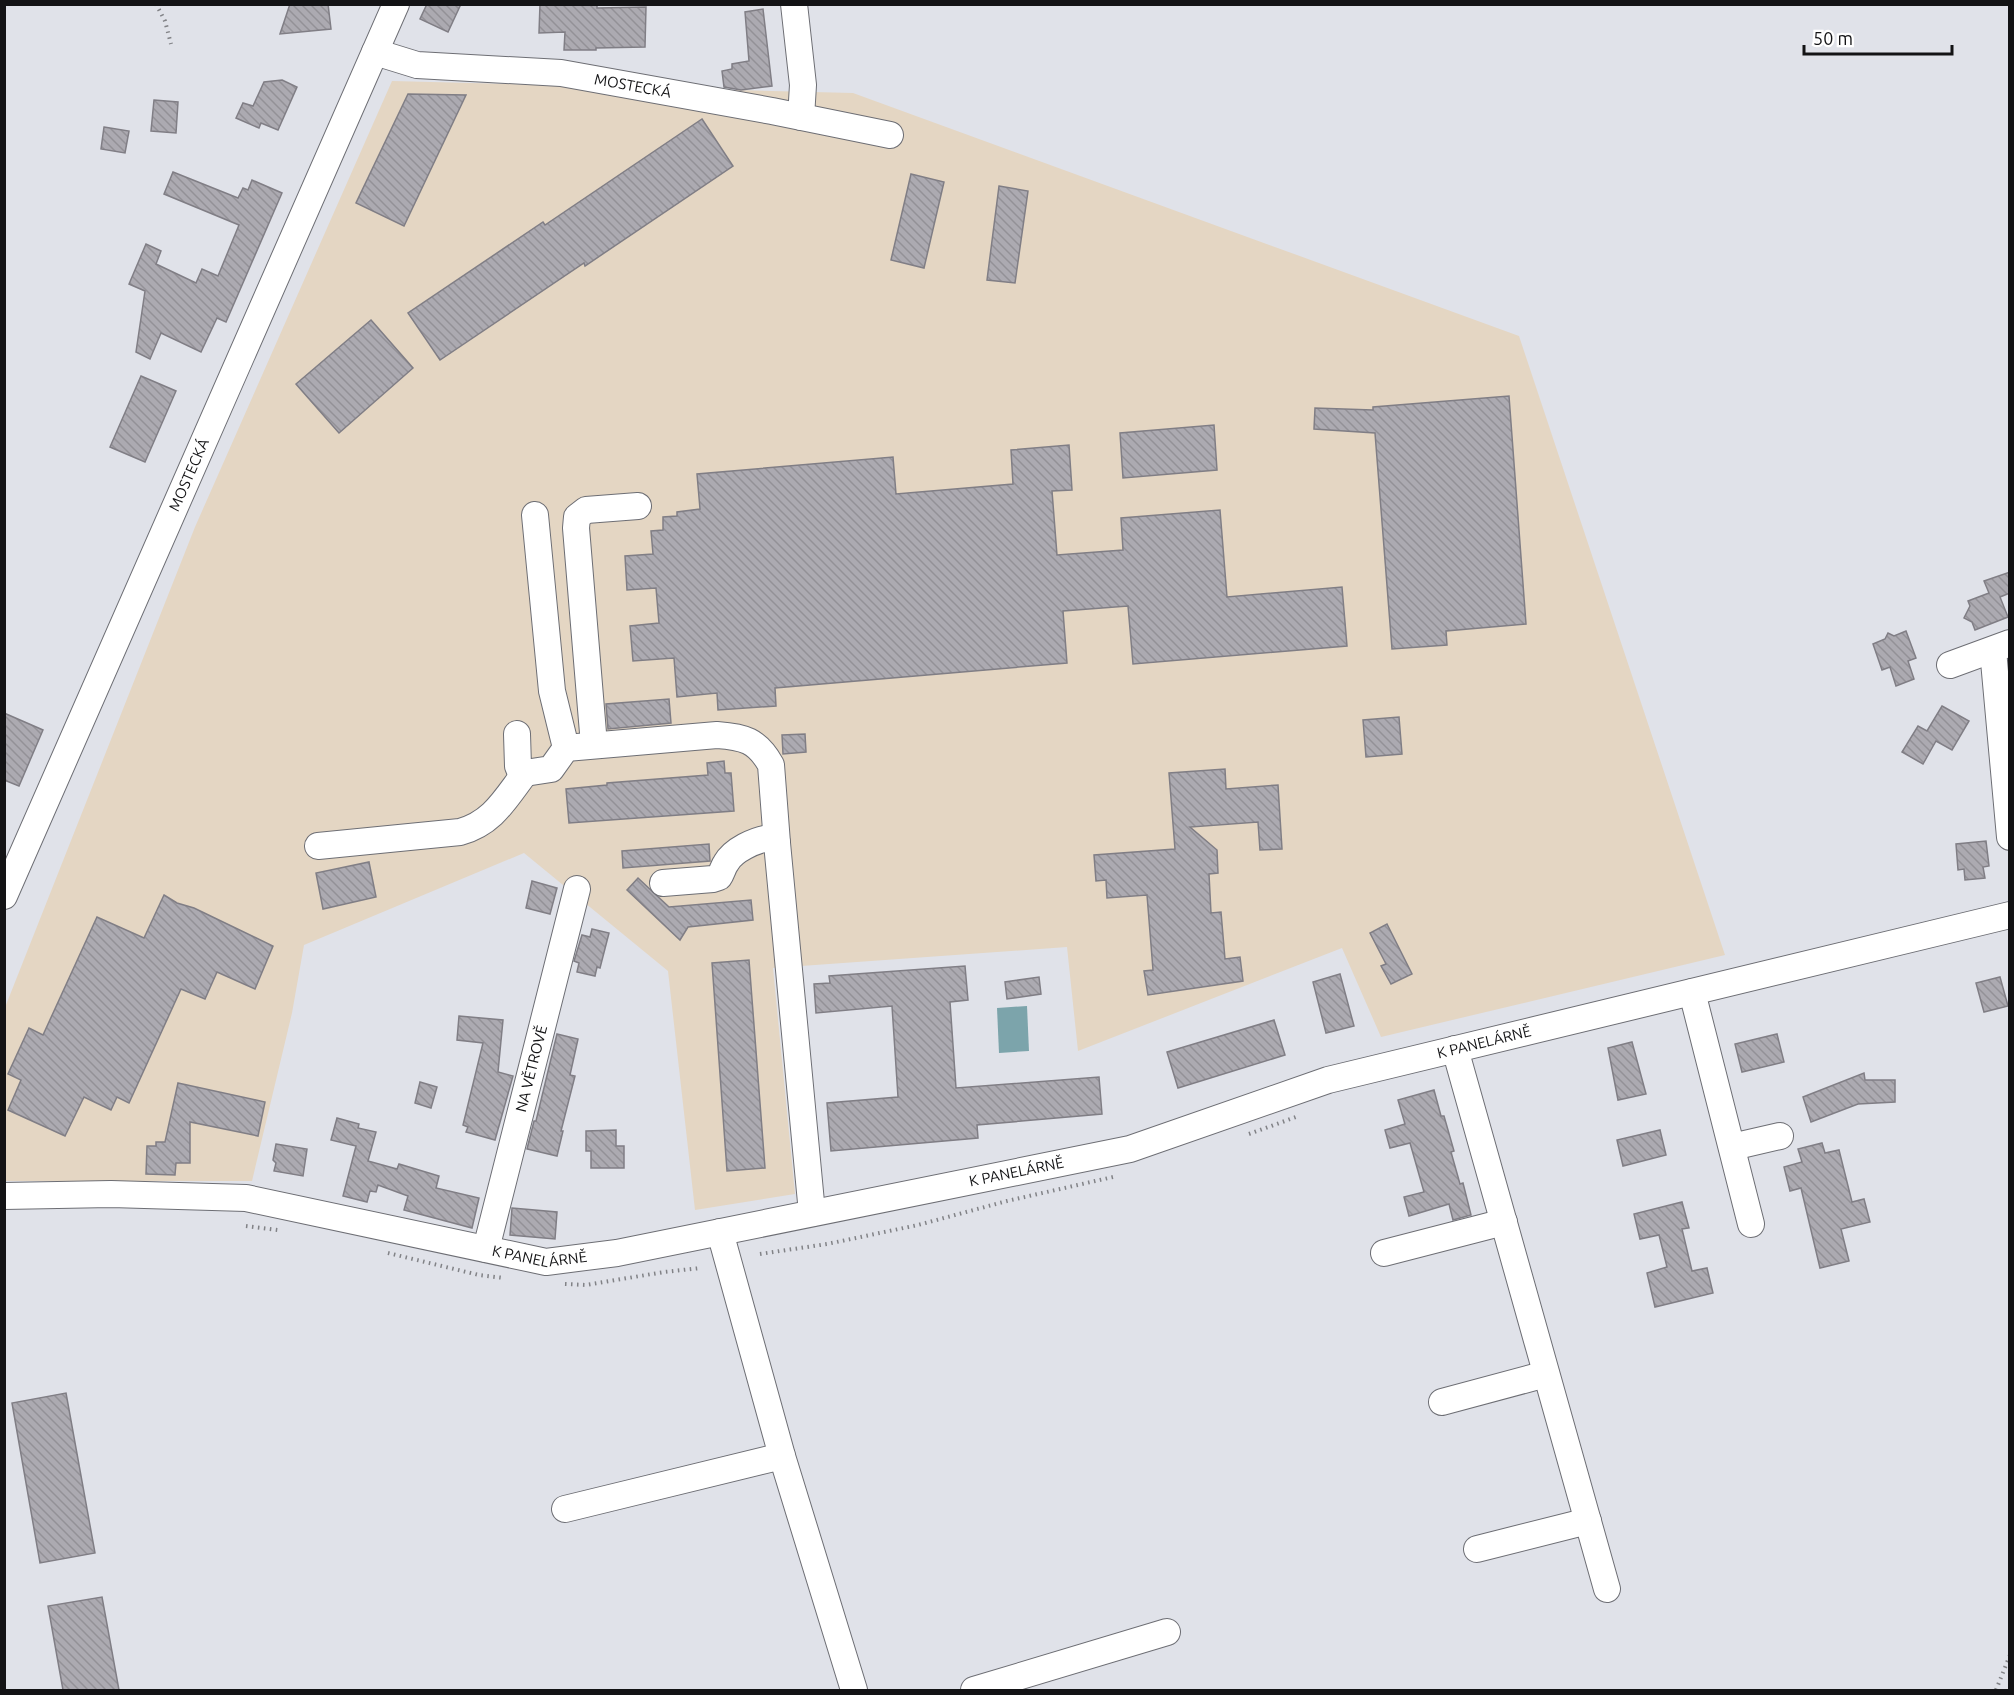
<svg xmlns="http://www.w3.org/2000/svg" width="2014" height="1695" font-family="Ubuntu,sans-serif">
  <style>
    .industrial { fill: #e4d6c3 }
    .water { fill: #7ca4ab }
    .building { fill: url(#building-back-hatch); stroke: #807e85; stroke-width: 1.5 }
    .lines { fill: none; stroke-linecap: round; stroke-linejoin: round }
    .minor-casing { stroke: #6d6e74; stroke-width: 28 }
    .path { stroke: #818286; stroke-width: 4; stroke-dasharray: 1.5 4.5; stroke-linecap: butt }
    .minor { stroke: #fff; stroke-width: 26 }
    .labels { text-anchor: middle; stroke-width: 4.5; stroke-linejoin: round; paint-order: stroke }
    .street-label { font-size: 15px; fill: #131315; stroke: #fff }
  </style>
  <defs>
    <pattern id="building-back-hatch" width="6" height="6" patternUnits="userSpaceOnUse" patternTransform="scale(1.5)"><rect width="6" height="6" fill="#acaab1"/><path d="M-1 5l2 2M0 0l6 6M5-1l2 2" fill="none" stroke="#939197"/></pattern>
  </defs>
  <rect width="100%" height="100%" fill="#e0e2e9"/>
  <!-- industrial -->
  <path class="industrial" d="M 392,81 L 853,93 L 1519,336 L 1725,955 L 1381,1037 L 1342,948 L 1078,1051 L 1067,947 L 773,968 L 795,1194 L 695,1210 L 668,971 L 524,853 L 304,945 L 292,1013 L 252,1181 L 5,1181 L 4,1010 L 195,527 Z"/>
  <!-- water -->
  <path class="water" d="M 1027,1006 L 1029,1051 L 999,1053 L 997,1008 Z"/>
  <!-- building -->
  <g class="building">
    <path d="M 290,4 L 328,4 L 331,29 L 280,34 Z"/>
    <path d="M 427,4 L 461,4 L 448,32 L 420,19 Z"/>
    <path d="M 540,4 L 597,4 L 597,8 L 646,7 L 645,47 L 596,48 L 596,50 L 564,50 L 565,32 L 539,33 Z"/>
    <path d="M 763,9 L 772,86 L 741,90 L 724,87 L 722,71 L 732,69 L 732,64 L 749,61 L 745,12 Z"/>
    <path d="M 282,80 L 297,87 L 278,130 L 261,123 L 259,128 L 236,118 L 243,103 L 253,106 L 264,82 Z"/>
    <path d="M 408,94 L 466,95 L 404,226 L 356,203 Z"/>
    <path d="M 154,100 L 178,102 L 176,133 L 151,131 Z"/>
    <path d="M 702,119 L 733,166 L 585,266 L 584,263 L 440,360 L 408,313 L 543,222 L 545,225 Z"/>
    <path d="M 104,127 L 129,131 L 125,153 L 101,149 Z"/>
    <path d="M 173,172 L 238,198 L 243,188 L 248,190 L 252,180 L 282,193 L 226,322 L 217,318 L 201,352 L 161,333 L 150,359 L 136,352 L 145,291 L 129,284 L 146,244 L 161,251 L 156,264 L 196,283 L 202,269 L 218,276 L 239,225 L 164,194 Z"/>
    <path d="M 911,174 L 944,182 L 924,268 L 891,260 Z"/>
    <path d="M 999,186 L 1028,191 L 1015,283 L 987,280 Z"/>
    <path d="M 371,320 L 413,368 L 339,433 L 296,384 Z"/>
    <path d="M 141,376 L 176,391 L 145,462 L 110,447 Z"/>
    <path d="M 1509,396 L 1526,624 L 1446,631 L 1447,645 L 1392,649 L 1375,433 L 1314,429 L 1315,408 L 1373,410 L 1373,407 Z"/>
    <path d="M 1214,425 L 1217,470 L 1123,478 L 1120,433 Z"/>
    <path d="M 1069,445 L 1072,490 L 1052,491 L 1057,555 L 1123,550 L 1121,518 L 1220,510 L 1227,597 L 1342,587 L 1347,646 L 1133,664 L 1128,606 L 1063,611 L 1067,663 L 775,688 L 776,706 L 718,710 L 717,693 L 677,697 L 674,658 L 633,661 L 630,626 L 659,623 L 656,588 L 627,590 L 625,556 L 653,554 L 651,531 L 663,530 L 663,517 L 677,516 L 677,512 L 700,509 L 697,474 L 893,457 L 896,494 L 1013,484 L 1011,450 Z"/>
    <path d="M 2010,572 L 2010,593 L 2000,597 L 2008,617 L 1975,630 L 1972,622 L 1964,618 L 1970,606 L 1968,601 L 1989,593 L 1984,581 Z"/>
    <path d="M 1906,631 L 1916,658 L 1908,661 L 1914,679 L 1896,686 L 1890,667 L 1882,670 L 1873,644 L 1885,639 L 1888,633 L 1894,636 Z"/>
    <path d="M 669,699 L 671,723 L 608,729 L 606,704 Z"/>
    <path d="M 1942,706 L 1969,721 L 1952,750 L 1936,741 L 1923,764 L 1902,752 L 1918,726 L 1927,731 Z"/>
    <path d="M 4,713 L 43,730 L 19,786 L 4,780 Z"/>
    <path d="M 1399,717 L 1402,754 L 1366,757 L 1363,720 Z"/>
    <path d="M 805,734 L 806,752 L 783,754 L 782,735 Z"/>
    <path d="M 724,761 L 725,773 L 731,773 L 734,811 L 569,823 L 566,789 L 607,785 L 607,783 L 708,775 L 707,763 Z"/>
    <path d="M 1225,769 L 1226,789 L 1278,785 L 1282,849 L 1260,850 L 1258,822 L 1190,827 L 1217,850 L 1218,873 L 1209,874 L 1211,913 L 1221,912 L 1225,959 L 1240,957 L 1243,981 L 1148,995 L 1144,971 L 1153,970 L 1147,895 L 1107,898 L 1106,880 L 1096,881 L 1094,855 L 1175,849 L 1169,773 Z"/>
    <path d="M 1986,841 L 1989,866 L 1983,867 L 1985,878 L 1965,880 L 1964,869 L 1958,870 L 1956,844 Z"/>
    <path d="M 709,844 L 710,861 L 623,868 L 622,851 Z"/>
    <path d="M 369,862 L 376,897 L 323,909 L 316,873 Z"/>
    <path d="M 638,878 L 669,907 L 751,900 L 753,920 L 688,927 L 680,940 L 627,890 Z"/>
    <path d="M 532,881 L 557,888 L 550,914 L 526,908 Z"/>
    <path d="M 164,895 L 177,903 L 194,908 L 273,946 L 255,989 L 217,972 L 205,999 L 181,989 L 129,1103 L 117,1097 L 111,1110 L 84,1097 L 65,1136 L 8,1110 L 21,1080 L 8,1074 L 29,1028 L 43,1035 L 97,917 L 144,938 Z"/>
    <path d="M 1387,924 L 1412,974 L 1391,984 L 1381,966 L 1386,964 L 1370,933 Z"/>
    <path d="M 592,929 L 609,933 L 600,968 L 597,967 L 595,976 L 577,972 L 579,963 L 574,961 L 582,935 L 590,937 Z"/>
    <path d="M 749,960 L 765,1168 L 727,1171 L 712,963 Z"/>
    <path d="M 965,966 L 968,1000 L 950,1002 L 956,1088 L 1099,1077 L 1102,1114 L 977,1125 L 978,1138 L 831,1151 L 827,1103 L 898,1097 L 892,1006 L 816,1013 L 814,984 L 830,983 L 829,976 Z"/>
    <path d="M 1340,974 L 1354,1026 L 1326,1033 L 1313,982 Z"/>
    <path d="M 1039,977 L 1041,994 L 1007,999 L 1005,982 Z"/>
    <path d="M 2000,977 L 2008,1006 L 1984,1012 L 1976,983 Z"/>
    <path d="M 459,1016 L 503,1020 L 498,1072 L 513,1076 L 495,1140 L 466,1132 L 468,1127 L 463,1125 L 483,1043 L 457,1040 Z"/>
    <path d="M 1274,1020 L 1285,1055 L 1178,1088 L 1167,1052 Z"/>
    <path d="M 557,1034 L 578,1039 L 570,1075 L 575,1076 L 561,1131 L 563,1131 L 557,1156 L 527,1149 L 534,1121 L 536,1121 Z"/>
    <path d="M 1777,1034 L 1784,1062 L 1742,1072 L 1735,1044 Z"/>
    <path d="M 1632,1042 L 1646,1094 L 1618,1100 L 1608,1048 Z"/>
    <path d="M 1864,1073 L 1865,1080 L 1895,1080 L 1895,1102 L 1858,1104 L 1811,1122 L 1803,1097 Z"/>
    <path d="M 420,1082 L 437,1087 L 431,1108 L 415,1103 Z"/>
    <path d="M 178,1083 L 265,1102 L 258,1136 L 190,1122 L 190,1163 L 176,1163 L 175,1175 L 146,1174 L 147,1146 L 156,1146 L 156,1142 L 165,1142 Z"/>
    <path d="M 1434,1090 L 1441,1116 L 1444,1116 L 1454,1151 L 1451,1152 L 1460,1184 L 1463,1183 L 1471,1215 L 1453,1220 L 1449,1204 L 1409,1216 L 1404,1197 L 1424,1192 L 1410,1143 L 1390,1148 L 1385,1130 L 1405,1124 L 1398,1100 Z"/>
    <path d="M 337,1118 L 359,1124 L 358,1128 L 376,1132 L 368,1161 L 397,1169 L 399,1164 L 439,1176 L 436,1188 L 479,1198 L 472,1228 L 404,1210 L 408,1196 L 378,1185 L 376,1192 L 370,1191 L 367,1202 L 343,1196 L 356,1146 L 331,1140 Z"/>
    <path d="M 616,1130 L 616,1146 L 624,1146 L 624,1168 L 591,1168 L 591,1151 L 586,1151 L 586,1131 Z"/>
    <path d="M 1660,1130 L 1666,1155 L 1623,1166 L 1617,1140 Z"/>
    <path d="M 1822,1143 L 1825,1153 L 1839,1150 L 1852,1202 L 1864,1199 L 1870,1222 L 1841,1229 L 1849,1261 L 1820,1268 L 1801,1188 L 1790,1191 L 1784,1167 L 1802,1162 L 1798,1149 Z"/>
    <path d="M 276,1144 L 307,1149 L 303,1176 L 274,1171 L 276,1163 L 273,1160 Z"/>
    <path d="M 1682,1202 L 1689,1228 L 1682,1229 L 1692,1271 L 1707,1268 L 1713,1293 L 1655,1307 L 1647,1273 L 1667,1267 L 1659,1235 L 1640,1239 L 1634,1214 Z"/>
    <path d="M 512,1208 L 557,1212 L 555,1239 L 510,1235 Z"/>
    <path d="M 66,1393 L 95,1553 L 40,1563 L 12,1403 Z"/>
    <path d="M 102,1597 L 119,1690 L 63,1690 L 48,1606 Z"/>
  </g>
  <g class="lines">
    <defs>
      <g id="minor">
        <path d="M 794,4 L 803,85 L 801,117"/>
        <path id="s1" d="M 375,52 L 417,65 L 561,73 L 772,111 L 890,135"/>
        <path d="M 535,515 L 552,691 L 566,748"/>
        <path d="M 1993,650 L 2010,837"/>
        <path d="M 1950,665 L 2010,643"/>
        <path d="M 517,734 L 518,766 L 520,771 L 525,773 L 551,769 L 566,748 L 717,735 C 744,737 757,740 771,765 L 777,843"/>
        <path d="M 594,745 L 576,528 L 577,517 L 586,510 L 638,506"/>
        <path d="M 318,846 L 460,832 C 493,823 505,799 525,773"/>
        <path d="M 663,883 L 713,879 L 719,877 C 722,873 723,867 726,863 C 733,850 755,840 769,838 L 777,843 L 812,1213"/>
        <path id="s2" d="M 4,896 L 396,4"/>
        <path d="M 1692,992 L 1751,1224"/>
        <path d="M 1455,1049 L 1607,1589"/>
        <path d="M 1732,1147 L 1780,1136"/>
        <path id="s3" d="M 4,1196 L 111,1194 L 246,1198 L 546,1262 L 617,1253 L 1130,1149 L 1328,1080 L 2010,915"/>
        <path d="M 720,1232 L 782,1456 L 854,1690"/>
        <path id="s4" d="M 486,1249 L 577,889"/>
        <path d="M 1384,1253 L 1504,1222"/>
        <path d="M 1442,1402 L 1546,1374"/>
        <path d="M 565,1509 L 782,1456"/>
        <path d="M 1477,1549 L 1588,1521"/>
        <path d="M 974,1690 L 1167,1632"/>
      </g>
    </defs>
    <!-- minor casing -->
    <use href="#minor" class="minor-casing"/>
    <!-- path -->
    <g class="path">
      <path d="M 156,4 L 165,21 L 171,44"/>
      <path d="M 1249,1134 L 1296,1117"/>
      <path d="M 246,1226 L 278,1230"/>
      <path d="M 388,1253 L 479,1275 L 504,1278"/>
      <path d="M 760,1254 L 827,1244 L 918,1225 L 1007,1201 L 1113,1177"/>
      <path d="M 565,1284 L 586,1285 L 664,1272 L 701,1268"/>
      <path d="M 1996,1690 L 2010,1655"/>
    </g>
    <!-- minor -->
    <use href="#minor" class="minor"/>
  </g>
  <g class="labels">
    <!-- street labels -->
    <g class="street-label">
      <text dy="5" stroke="none"><textPath href="#s1" startOffset="261">MOSTECKÁ</textPath></text>
      <text dy="5" stroke="none"><textPath href="#s2" startOffset="460">MOSTECKÁ</textPath></text>
      <text dy="5" stroke="none"><textPath href="#s3" startOffset="1514">K PANELÁRNĚ</textPath></text>
      <text dy="5" stroke="none"><textPath href="#s4" startOffset="186">NA VĚTROVĚ</textPath></text>
      <text dy="5" stroke="none"><textPath href="#s3" startOffset="1028">K PANELÁRNĚ</textPath></text>
      <text dy="5" stroke="none"><textPath href="#s3" startOffset="542">K PANELÁRNĚ</textPath></text>
    </g>
  </g>
  <!-- border -->
  <rect width="2014" height="1695" fill="none" stroke="#131315" stroke-width="12"/>
  <!-- scale -->
  <path d="M1804 45v9h148v-9" fill="none" stroke="#131315" stroke-width="3"/>
  <text x="1813" y="45" font-size="18" fill="#131315" stroke="#ffffff" stroke-width="4.5" paint-order="stroke">50 m</text>
</svg>
